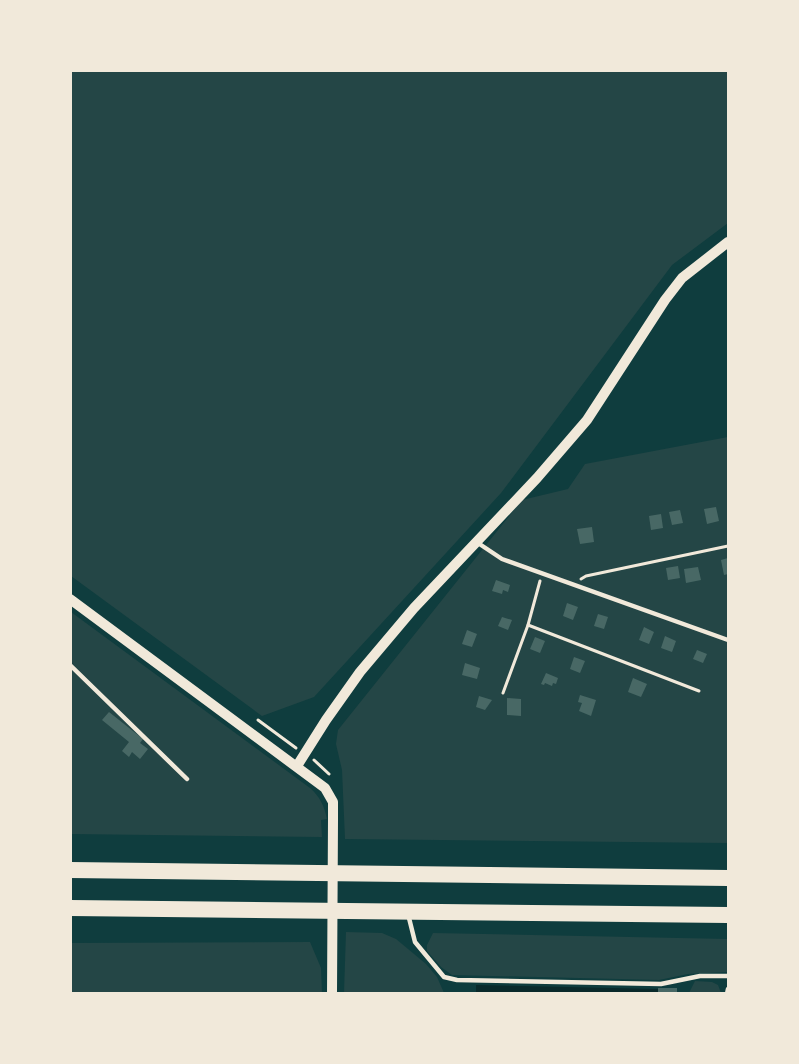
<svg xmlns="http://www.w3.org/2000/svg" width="799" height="1064" font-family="Rubik,sans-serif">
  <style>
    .green { fill: #244646 }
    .water { fill: #0a2a2b }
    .building { fill: #486865 }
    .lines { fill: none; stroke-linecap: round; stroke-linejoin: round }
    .path { stroke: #f1e9da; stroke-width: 3 }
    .service { stroke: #f1e9da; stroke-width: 4.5 }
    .tertiary { stroke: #f1e9da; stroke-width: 10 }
    .motorway { stroke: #f1e9da; stroke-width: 16 }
  </style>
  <rect width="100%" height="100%" fill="#0f3d3e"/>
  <!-- green -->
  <g class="green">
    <path d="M 71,70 L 728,71 L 728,223 L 672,265 L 501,493 L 314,697 L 262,716 L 71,576 Z"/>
    <path d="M 728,437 L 728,843 L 345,839 L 342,770 L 336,744 L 338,730 L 522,500 L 568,489 L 585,464 Z"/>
    <path d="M 71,612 L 310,788 C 320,797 324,805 327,819 L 321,820 L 322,837 L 71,834 Z"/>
    <path d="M 346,932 L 382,933 L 396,939 L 426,964 L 437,977 L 444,993 L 344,993 Z"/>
    <path d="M 433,933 L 728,939 L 728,972 L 688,974 L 659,980 L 452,975 L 441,967 L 427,951 L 427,945 Z"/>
    <path d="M 310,942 L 321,968 L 322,993 L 71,993 L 71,943 Z"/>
    <path d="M 695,981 L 712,982 L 718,985 L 721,993 L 689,993 Z"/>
  </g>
  <!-- water -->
  <path class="water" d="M 476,985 L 658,989 L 658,993 L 476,994 Z"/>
  <!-- building -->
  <g class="building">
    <path d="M 716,507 L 719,521 L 707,524 L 704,509 Z"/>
    <path d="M 680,510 L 683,523 L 672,525 L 669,512 Z"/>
    <path d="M 661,514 L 663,528 L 651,530 L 649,516 Z"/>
    <path d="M 592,527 L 594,542 L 580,544 L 577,529 Z"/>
    <path d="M 728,558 L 728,574 L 724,575 L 721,560 Z"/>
    <path d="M 678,566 L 680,578 L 668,580 L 666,568 Z"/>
    <path d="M 698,567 L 701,580 L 686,583 L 684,569 Z"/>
    <path d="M 496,580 L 510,585 L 508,592 L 503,590 L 502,594 L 492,591 Z"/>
    <path d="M 567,603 L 578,607 L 573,620 L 563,616 Z"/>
    <path d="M 598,614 L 608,617 L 604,629 L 594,626 Z"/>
    <path d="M 502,617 L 512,620 L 508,630 L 498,626 Z"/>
    <path d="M 644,627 L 654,632 L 649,644 L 639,640 Z"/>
    <path d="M 467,630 L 477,634 L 472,647 L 462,644 Z"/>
    <path d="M 665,636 L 676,641 L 672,652 L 661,648 Z"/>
    <path d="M 535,637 L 545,641 L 540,653 L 530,649 Z"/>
    <path d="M 697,650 L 707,654 L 703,663 L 693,659 Z"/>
    <path d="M 574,657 L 585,661 L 580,673 L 570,669 Z"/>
    <path d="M 465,663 L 480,668 L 477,679 L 462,675 Z"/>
    <path d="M 546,673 L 558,678 L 556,684 L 553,683 L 552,686 L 545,683 L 544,685 L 541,684 Z"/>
    <path d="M 633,678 L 647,684 L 641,697 L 628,692 Z"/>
    <path d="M 580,695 L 596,700 L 591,716 L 579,711 L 582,703 L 578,702 Z"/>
    <path d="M 479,696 L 492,700 L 485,710 L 476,707 Z"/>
    <path d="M 507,698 L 521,699 L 521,716 L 507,715 Z"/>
    <path d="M 109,712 L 143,739 L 140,743 L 148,749 L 140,759 L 132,752 L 129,757 L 122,751 L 129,742 L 102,720 Z"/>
    <rect x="658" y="988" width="19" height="6"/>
  </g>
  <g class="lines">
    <!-- path -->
    <g class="path">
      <path d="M 581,579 L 586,576 L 728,546"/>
      <path d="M 528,625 L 699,691"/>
      <path d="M 503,693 L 528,625 L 540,581"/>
      <path d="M 258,720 L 296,748"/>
      <path d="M 314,760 L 329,774"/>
    </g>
    <!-- service -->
    <g class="service">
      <path d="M 478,543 L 502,559 L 728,640"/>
      <path d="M 70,665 L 187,779"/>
      <path d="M 408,914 L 415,942 L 444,977 L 457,980 L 661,984 L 700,976 L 728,976"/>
      <path d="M 727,994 L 728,989"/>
    </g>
    <!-- tertiary -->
    <g class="tertiary">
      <path d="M 70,599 L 325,788 L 333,802 L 333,820 L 332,994"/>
      <path d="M 297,766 L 326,720 L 360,672 L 414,608 L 537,478 L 587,420 L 665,300 L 682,278 L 728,242"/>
    </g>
    <!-- motorway -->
    <g class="motorway">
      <path d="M 70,870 L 728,878"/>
      <path d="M 70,908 L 728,915"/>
    </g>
  </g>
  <!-- border -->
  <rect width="799" height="1064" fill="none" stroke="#f1e9da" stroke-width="144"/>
</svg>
